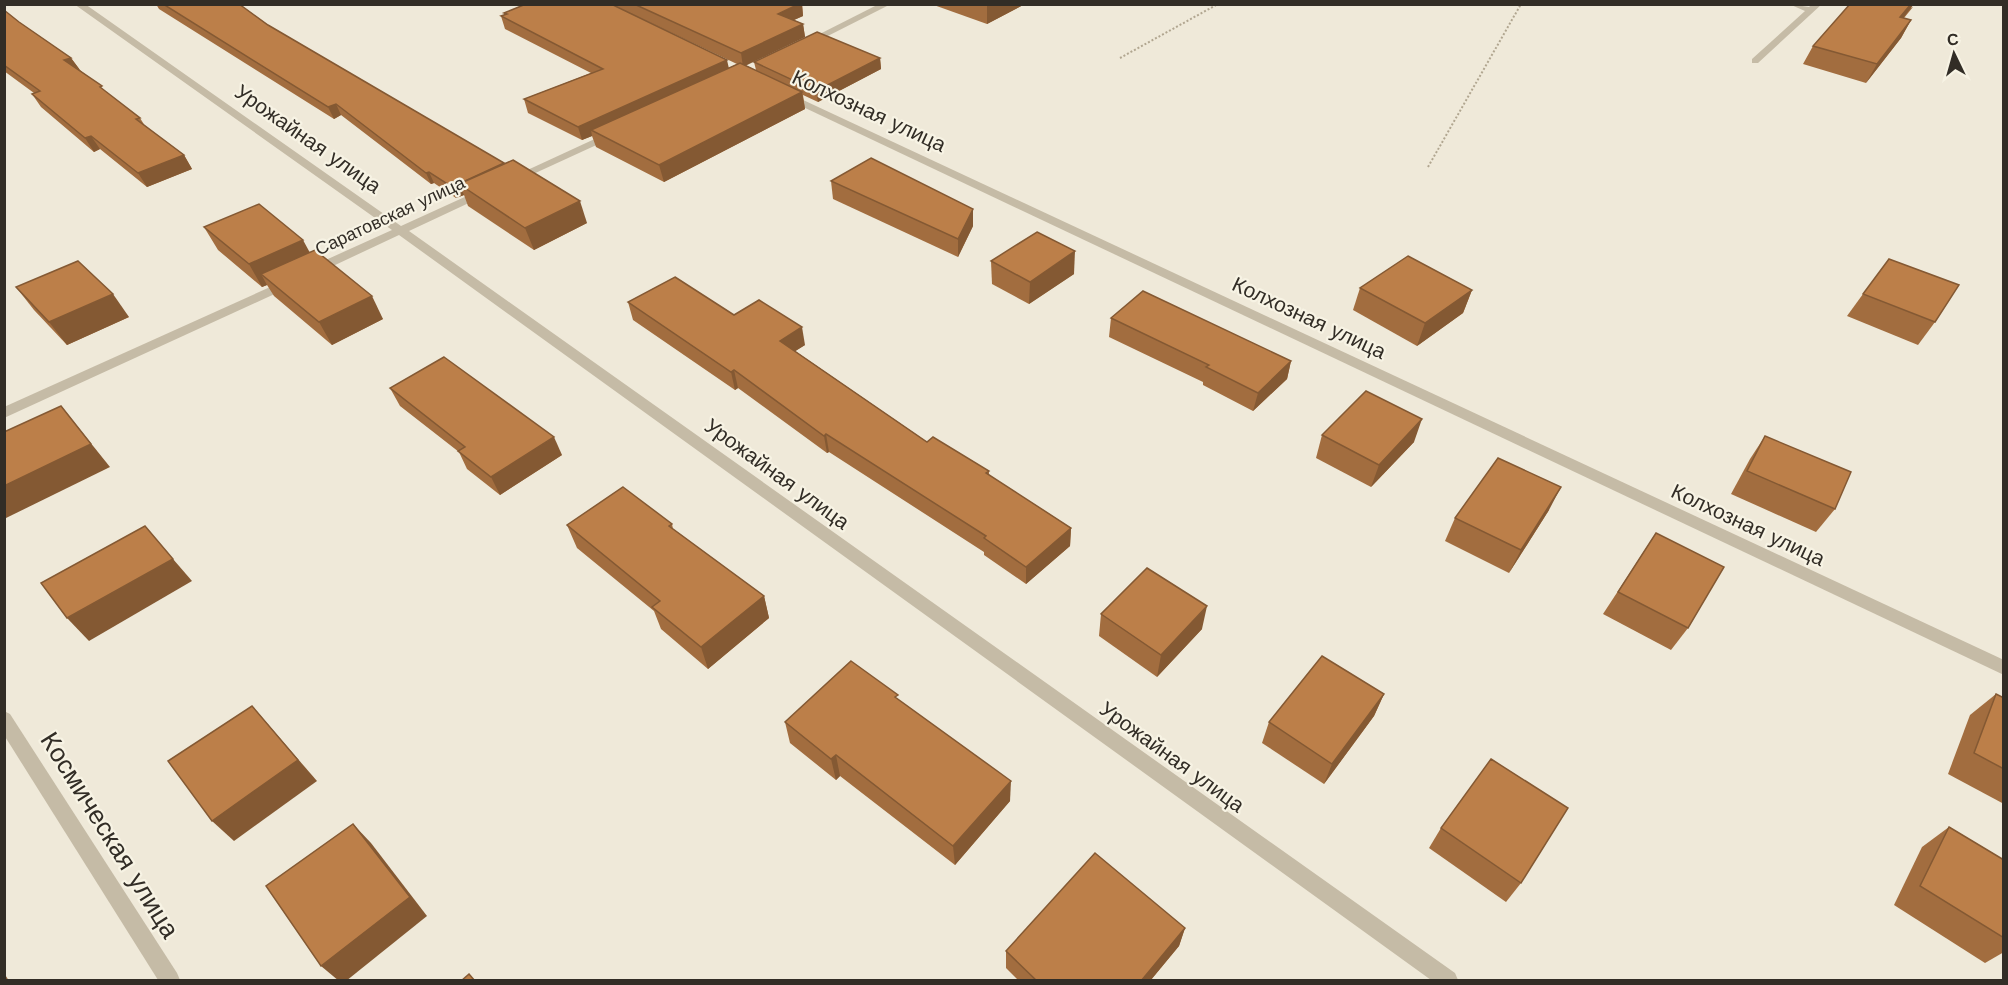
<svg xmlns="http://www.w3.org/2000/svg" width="2008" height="985" font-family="'Work Sans',sans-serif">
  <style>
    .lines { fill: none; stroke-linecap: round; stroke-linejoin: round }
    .path { stroke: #b1a690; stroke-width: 2; stroke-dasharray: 2 2; stroke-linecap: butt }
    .minor { fill: #c5bba6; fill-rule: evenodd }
    .wall { fill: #a26d3f; fill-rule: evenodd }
    .shaded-wall { fill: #845933 }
    .building { fill: #bc7f49; stroke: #845933; stroke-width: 1.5 }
    .labels { text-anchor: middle; stroke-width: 4.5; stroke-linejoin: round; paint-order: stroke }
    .far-street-label { font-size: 18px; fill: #322d26; stroke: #f7f3e4 }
    .street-label { font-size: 21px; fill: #322d26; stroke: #f7f3e4 }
    .near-street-label { font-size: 26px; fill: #322d26; stroke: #f7f3e4 }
  </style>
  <rect width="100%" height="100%" fill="#efe9d9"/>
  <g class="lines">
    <!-- path -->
    <g class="path">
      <path d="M 1120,58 L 1218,4"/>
      <path d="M 1428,167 L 1521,4"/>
    </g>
    <!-- minor -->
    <g class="minor">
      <path d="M 74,4 L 85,4 L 401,226 L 480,190 L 488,190 L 488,194 L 409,231 L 1455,973 L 1458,980 L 1431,980 L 399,235 L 316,274 L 308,274 L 308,268 L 392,230 Z"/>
      <path d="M 879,4 L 891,4 L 808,46 L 800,44 Z"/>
      <path d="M 1789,4 L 1809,7 L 1812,4 L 1822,4 L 1758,63 L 1752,63 L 1752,59 L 1805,11 Z"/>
      <path d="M 786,92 L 2004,660 L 2004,675 L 782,97 L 781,95 Z"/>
      <path d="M 612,131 L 616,132 L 616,136 L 518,181 L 510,181 L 508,179 Z"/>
      <path d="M 288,279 L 294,283 L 292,286 L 4,418 L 4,407 Z"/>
      <path d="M 4,711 L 10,714 L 177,973 L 180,980 L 158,980 L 4,735 Z"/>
    </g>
  </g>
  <!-- wall -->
  <g class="wall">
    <path d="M 156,4 L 239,4 L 268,25 L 504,164 L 587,223 L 534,250 L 468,206 L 464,195 L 456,198 L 434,183 L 431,184 L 341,115 L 334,119 L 159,9 Z"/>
    <path d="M 526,4 L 802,4 L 803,16 L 794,20 L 803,24 L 805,37 L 745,65 L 756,70 L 754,62 L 880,58 L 881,69 L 818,102 L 803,95 L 805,109 L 664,182 L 596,147 L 592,136 L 582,140 L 528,113 L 524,99 L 591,73 L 505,29 L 501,16 L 505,15 L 504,13 ZM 640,18 L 737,64 L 729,68 Z"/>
    <path d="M 931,4 L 1025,4 L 987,24 Z"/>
    <path d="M 1913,7 L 1904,18 L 1911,20 L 1901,38 L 1866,83 L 1803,64 L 1813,46 Z"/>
    <path d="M 4,10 L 19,22 L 71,58 L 80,70 L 106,92 L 140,118 L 145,126 L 184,155 L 192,169 L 147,187 L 100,149 L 94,152 L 41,107 L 32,94 L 34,93 L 4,71 Z"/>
    <path d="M 831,181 L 973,226 L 958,257 L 833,199 Z"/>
    <path d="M 204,227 L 310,252 L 383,319 L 332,345 L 274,296 L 267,285 L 262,287 L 218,250 Z"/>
    <path d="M 991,261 L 1074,274 L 1029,304 L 992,284 Z"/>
    <path d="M 16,287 L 129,317 L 67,345 L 34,310 Z"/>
    <path d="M 1360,288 L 1472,290 L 1463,313 L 1417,346 L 1353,310 Z"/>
    <path d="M 1863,294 L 1935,322 L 1918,345 L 1847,316 Z"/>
    <path d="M 628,302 L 734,315 L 805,345 L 795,351 L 927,442 L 989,471 L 989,475 L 1071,528 L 1070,546 L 1026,584 L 984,555 L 984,552 L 829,452 L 827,453 L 738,388 L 735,390 L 633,320 Z"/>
    <path d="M 1111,318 L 1291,361 L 1287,379 L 1253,411 L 1203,385 L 1203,382 L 1109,337 Z"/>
    <path d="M 390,388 L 562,455 L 500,495 L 467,469 L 459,452 L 400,406 Z"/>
    <path d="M 1322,435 L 1414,442 L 1371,487 L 1316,458 Z"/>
    <path d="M 1765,436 L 1835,509 L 1816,532 L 1731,494 L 1750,459 Z"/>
    <path d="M 1549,510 L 1509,573 L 1445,541 L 1455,518 Z"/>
    <path d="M 672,524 L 673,529 L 764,596 L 769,618 L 708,669 L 661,629 L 654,611 L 577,548 L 567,525 Z"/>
    <path d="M 1656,533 L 1688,628 L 1671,650 L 1603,614 Z"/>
    <path d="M 1101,614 L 1202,629 L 1157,677 L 1099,636 Z"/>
    <path d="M 1384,694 L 1374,716 L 1324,784 L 1262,743 L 1269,722 Z"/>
    <path d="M 1996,694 L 2004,698 L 2004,804 L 1948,774 L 1970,715 Z"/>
    <path d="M 898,699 L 1010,801 L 955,865 L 840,776 L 836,780 L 790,743 L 785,722 Z"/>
    <path d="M 1949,827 L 2004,860 L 2004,952 L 1985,963 L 1894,905 L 1922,847 Z"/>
    <path d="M 1441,828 L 1521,883 L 1506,902 L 1429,848 Z"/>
    <path d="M 1185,928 L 1179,946 L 1150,981 L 1019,981 L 1006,968 L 1006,951 Z"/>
  </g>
  <!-- shaded-wall -->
  <g class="shaded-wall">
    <path d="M 799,4 L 802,4 L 803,16 L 780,26 L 778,14 Z"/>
    <path d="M 1025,4 L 987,24 L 987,5 Z"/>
    <path d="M 1911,4 L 1914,4 L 1890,35 L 1900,17 Z"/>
    <path d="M 1911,20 L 1901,38 L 1866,83 L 1877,64 Z"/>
    <path d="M 803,24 L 805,37 L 743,67 L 741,53 Z"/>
    <path d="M 71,58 L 80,70 L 64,60 Z"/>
    <path d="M 880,58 L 881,69 L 818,102 L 816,91 Z"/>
    <path d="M 727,60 L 730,73 L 591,130 L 592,136 L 582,140 L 578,127 Z"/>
    <path d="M 802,92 L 805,109 L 664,182 L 659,165 Z"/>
    <path d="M 336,104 L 341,115 L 334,119 L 328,107 Z"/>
    <path d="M 91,136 L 100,149 L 94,152 L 85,138 Z"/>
    <path d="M 184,155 L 192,169 L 147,187 L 138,173 Z"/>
    <path d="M 504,163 L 508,174 L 459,184 L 464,195 L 456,198 L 452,187 Z"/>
    <path d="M 429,172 L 434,183 L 431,184 L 426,173 Z"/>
    <path d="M 580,201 L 587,223 L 534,250 L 525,228 Z"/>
    <path d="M 973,209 L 973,226 L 958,257 L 958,239 Z"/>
    <path d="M 303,240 L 315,262 L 261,274 L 267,285 L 262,287 L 249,264 Z"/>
    <path d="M 1075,251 L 1074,274 L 1029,304 L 1030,282 Z"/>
    <path d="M 1472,290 L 1463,313 L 1417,346 L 1425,323 Z"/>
    <path d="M 113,294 L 129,317 L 67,345 L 49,322 Z"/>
    <path d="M 372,296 L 383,319 L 332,345 L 319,322 Z"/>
    <path d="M 802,327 L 805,345 L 783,359 L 780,341 Z"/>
    <path d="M 1291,361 L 1287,379 L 1253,411 L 1258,393 Z"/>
    <path d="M 734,370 L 738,388 L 735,390 L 731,372 Z"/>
    <path d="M 61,406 L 110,467 L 4,519 L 4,486 Z"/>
    <path d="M 1422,419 L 1414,442 L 1371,487 L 1379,465 Z"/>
    <path d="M 826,434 L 829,452 L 827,453 L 824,436 Z"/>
    <path d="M 554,437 L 562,455 L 500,495 L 491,477 Z"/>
    <path d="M 1561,487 L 1549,510 L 1509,573 L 1521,550 Z"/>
    <path d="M 1071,528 L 1070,546 L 1026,584 L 1026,567 Z"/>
    <path d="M 173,559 L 192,581 L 89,641 L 67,618 Z"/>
    <path d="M 764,596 L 769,618 L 708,669 L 701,647 Z"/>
    <path d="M 1207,606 L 1202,629 L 1157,677 L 1161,655 Z"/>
    <path d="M 1384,694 L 1374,716 L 1324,784 L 1332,764 Z"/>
    <path d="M 252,706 L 317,781 L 234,841 L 212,821 Z"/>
    <path d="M 836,755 L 840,776 L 836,780 L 831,759 Z"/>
    <path d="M 1011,781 L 1010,801 L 955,865 L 953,846 Z"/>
    <path d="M 353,824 L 371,843 L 427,916 L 346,981 L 339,981 L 321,966 Z"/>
    <path d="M 1185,928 L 1179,946 L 1150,981 L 1141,981 Z"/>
    <path d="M 4,973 L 9,981 L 4,981 Z"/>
  </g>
  <!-- building -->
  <g class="building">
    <path d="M 163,4 L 239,4 L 268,25 L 504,163 L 452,187 L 429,172 L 426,173 L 336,104 L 328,107 Z"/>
    <path d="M 526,4 L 611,4 L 727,60 L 578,127 L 524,99 L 603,69 L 501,16 L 507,14 L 504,13 Z"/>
    <path d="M 634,4 L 799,4 L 778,14 L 803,24 L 741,53 Z"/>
    <path d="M 1850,4 L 1911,4 L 1900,17 L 1911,20 L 1877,64 L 1813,46 Z"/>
    <path d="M 4,10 L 19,22 L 71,58 L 64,60 L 102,86 L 100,87 L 140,118 L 136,119 L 184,155 L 138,173 L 91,136 L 85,138 L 32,94 L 40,91 L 4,65 Z"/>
    <path d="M 817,32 L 880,58 L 816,91 L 754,62 Z"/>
    <path d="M 740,63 L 802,92 L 659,165 L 591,130 Z"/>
    <path d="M 871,158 L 973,209 L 958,239 L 831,181 Z"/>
    <path d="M 513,160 L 580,201 L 525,228 L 459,184 Z"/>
    <path d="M 259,204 L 303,240 L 249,264 L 204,227 Z"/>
    <path d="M 1037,232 L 1075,251 L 1030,282 L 991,261 Z"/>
    <path d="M 315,250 L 372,296 L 319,322 L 261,274 Z"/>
    <path d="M 1408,256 L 1472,290 L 1425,323 L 1360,288 Z"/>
    <path d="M 1889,259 L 1959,285 L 1935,322 L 1863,294 Z"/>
    <path d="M 78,261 L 113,294 L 49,322 L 16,287 Z"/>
    <path d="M 675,277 L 734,315 L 759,300 L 802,327 L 780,341 L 927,442 L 933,437 L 989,471 L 986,473 L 1071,528 L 1026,567 L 984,538 L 986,536 L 826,434 L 824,436 L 734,370 L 731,372 L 628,302 Z"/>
    <path d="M 1143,291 L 1291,361 L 1258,393 L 1206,367 L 1209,365 L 1111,318 Z"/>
    <path d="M 444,357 L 554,437 L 491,477 L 458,451 L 465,447 L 390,388 Z"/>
    <path d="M 1366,391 L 1422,419 L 1379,465 L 1322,435 Z"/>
    <path d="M 61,406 L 91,444 L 4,486 L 4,432 Z"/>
    <path d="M 1765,436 L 1851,472 L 1835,509 L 1747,471 Z"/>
    <path d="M 1498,458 L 1561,487 L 1521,550 L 1455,518 Z"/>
    <path d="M 623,487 L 672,524 L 669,526 L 764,596 L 701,647 L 652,607 L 660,601 L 567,525 Z"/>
    <path d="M 145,526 L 173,559 L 67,618 L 41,583 Z"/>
    <path d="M 1656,533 L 1724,567 L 1688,628 L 1618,592 Z"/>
    <path d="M 1147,568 L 1207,606 L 1161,655 L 1101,614 Z"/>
    <path d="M 1322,656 L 1384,694 L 1332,764 L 1269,722 Z"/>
    <path d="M 851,661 L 898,695 L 895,697 L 1011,781 L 953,846 L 836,755 L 831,759 L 785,722 Z"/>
    <path d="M 1996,694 L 2004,698 L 2004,769 L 1974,753 Z"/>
    <path d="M 252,706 L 298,760 L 212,821 L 168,761 Z"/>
    <path d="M 1491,759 L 1568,808 L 1521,883 L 1441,828 Z"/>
    <path d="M 353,824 L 410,897 L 321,966 L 266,886 Z"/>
    <path d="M 1949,827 L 2004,860 L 2004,938 L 1920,886 Z"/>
    <path d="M 1095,853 L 1185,928 L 1141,981 L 1037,981 L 1006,951 Z"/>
    <path d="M 469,974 L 475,981 L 461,981 Z"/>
  </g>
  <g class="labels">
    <!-- far-street labels -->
    <g class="far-street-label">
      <text transform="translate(390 216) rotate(-25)" y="6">Саратовская улица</text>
    </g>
    <!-- street labels -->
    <g class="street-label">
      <text transform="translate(869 111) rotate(25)" y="7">Колхозная улица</text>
      <text transform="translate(308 139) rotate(35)" y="7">Урожайная улица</text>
      <text transform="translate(1309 318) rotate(25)" y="7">Колхозная улица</text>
      <text transform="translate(777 474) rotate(36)" y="7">Урожайная улица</text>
      <text transform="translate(1748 525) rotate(25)" y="7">Колхозная улица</text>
      <text transform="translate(1172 757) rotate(36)" y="7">Урожайная улица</text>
    </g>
    <!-- near-street labels -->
    <g class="near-street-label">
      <text transform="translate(110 835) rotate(58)" y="9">Космическая улица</text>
    </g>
  </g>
  <!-- border -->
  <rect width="2008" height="985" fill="none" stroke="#322d26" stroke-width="12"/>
  <!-- north arrow -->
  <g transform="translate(1954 54) rotate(355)" stroke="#f7f3e4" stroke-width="4.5" paint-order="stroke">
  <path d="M0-4.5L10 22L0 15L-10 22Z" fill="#322d26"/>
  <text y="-9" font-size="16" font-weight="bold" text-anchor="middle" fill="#322d26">С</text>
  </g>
</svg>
